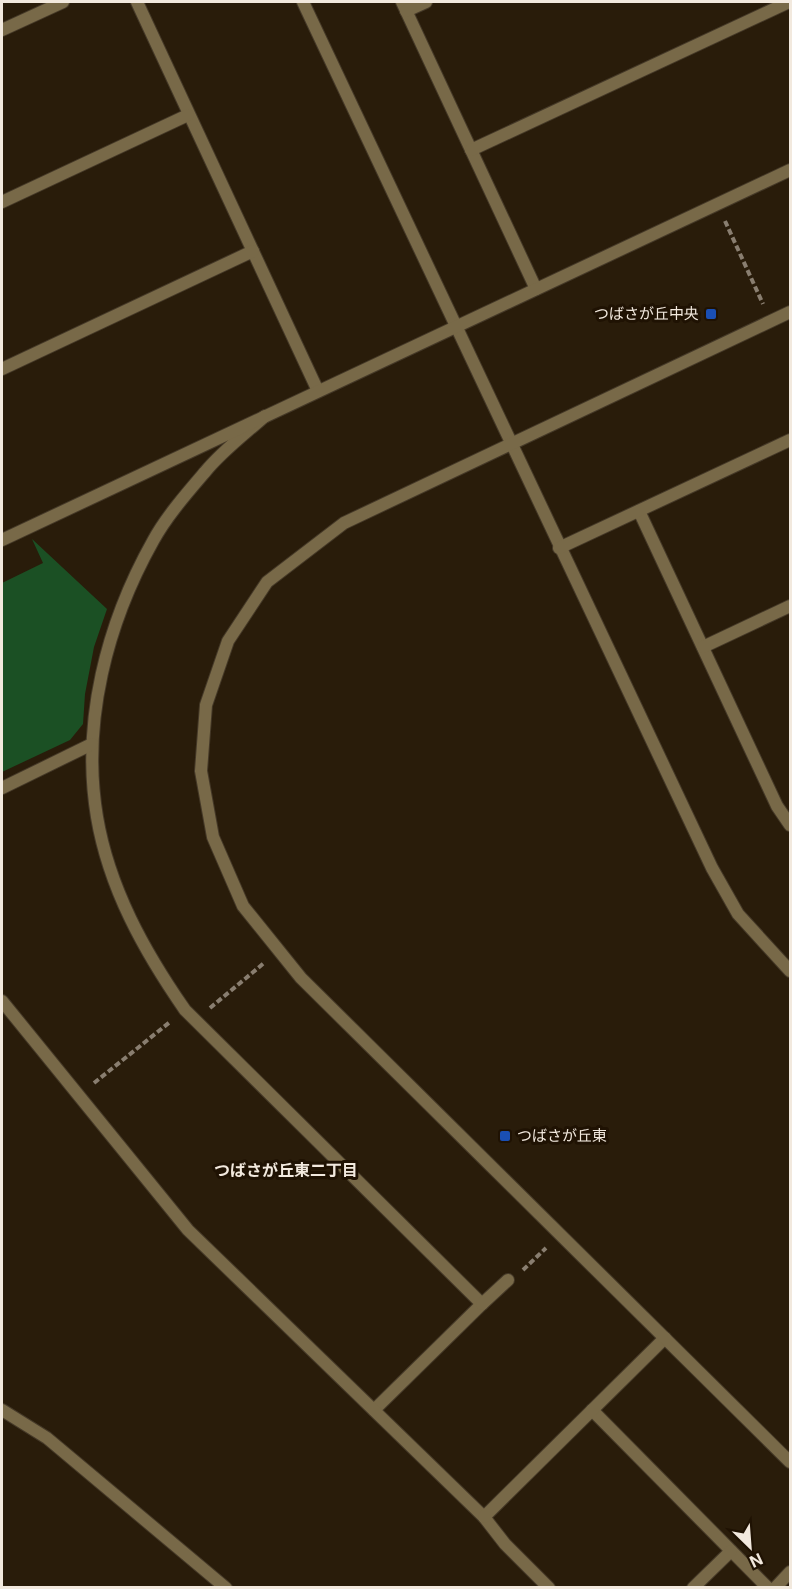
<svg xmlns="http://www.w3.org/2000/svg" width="792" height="1589" font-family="Inter,'Noto Sans JP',sans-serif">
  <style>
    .green { fill: #1b5024 }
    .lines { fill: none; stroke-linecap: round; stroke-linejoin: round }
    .minor-casing { stroke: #453928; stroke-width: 14 }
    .tertiary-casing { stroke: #453928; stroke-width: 14 }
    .path { stroke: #897e70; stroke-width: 4; stroke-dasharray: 6 3; stroke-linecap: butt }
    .minor { stroke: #786948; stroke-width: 12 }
    .tertiary { stroke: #786948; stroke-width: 12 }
    .transit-dot { fill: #1a4fb4; stroke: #1f1203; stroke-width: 2 }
    .labels { text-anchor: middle; stroke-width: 6; stroke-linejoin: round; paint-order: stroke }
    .poi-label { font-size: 15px; fill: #f2e9de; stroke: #1f1203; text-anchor: end }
    .neighbourhood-label { font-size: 16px; font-weight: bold; fill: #f2e9de; stroke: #1f1203 }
  </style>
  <rect width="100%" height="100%" fill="#291c0a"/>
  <!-- green -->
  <path class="green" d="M 32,539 L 107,609 L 94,647 L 85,694 L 83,724 L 70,740 L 2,772 L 2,583 L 43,563 Z"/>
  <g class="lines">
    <defs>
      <g id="minor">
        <path d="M 137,2 L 318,391"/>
        <path d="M 303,2 L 712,868 L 738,914 L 790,971"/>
        <path d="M 402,2 L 536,289"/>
        <path d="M 406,11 L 426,2"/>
        <path d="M 2,30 L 63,2"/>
        <path d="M 471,150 L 789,2"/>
        <path d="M 2,202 L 188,115"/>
        <path d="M 2,369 L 253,251"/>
        <path d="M 265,416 C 245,434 222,451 205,472 C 187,493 166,517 153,541 C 107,623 81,722 97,817 C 109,888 144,951 185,1010 L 482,1304 L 374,1410"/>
        <path d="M 639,511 L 777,806 L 790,825"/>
        <path d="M 2,540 L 790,170"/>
        <path d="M 559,548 L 790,440"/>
        <path d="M 703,647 L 790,606"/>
        <path d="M 2,788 L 92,744"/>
        <path d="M 2,1001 L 188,1230 L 484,1517 L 505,1544 L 549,1588"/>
        <path d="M 482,1304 L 508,1280"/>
        <path d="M 2,1410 L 47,1438 L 226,1588"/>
        <path d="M 592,1410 L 768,1588"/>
        <path d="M 484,1517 L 665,1338"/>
        <path d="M 693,1588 L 731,1551"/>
        <path d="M 775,1588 L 790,1572"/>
      </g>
      <path id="tertiary" d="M 790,312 L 344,523 L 267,582 L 228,641 L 206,705 L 201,771 L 213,837 L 243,906 L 301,978 L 790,1462"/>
    </defs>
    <!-- minor casing -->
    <use href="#minor" class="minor-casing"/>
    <!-- tertiary casing -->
    <use href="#tertiary" class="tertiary-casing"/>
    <!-- path -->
    <g class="path">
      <path d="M 725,221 L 763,304"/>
      <path d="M 210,1008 L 264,963"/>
      <path d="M 94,1083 L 170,1022"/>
      <path d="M 523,1270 L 546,1248"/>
    </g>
    <!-- minor -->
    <use href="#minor" class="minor"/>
    <!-- tertiary -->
    <use href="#tertiary" class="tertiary"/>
  </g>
  <!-- markers -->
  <g class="transit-dot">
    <rect x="705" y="308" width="12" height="12" rx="3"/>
    <rect x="499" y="1130" width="12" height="12" rx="3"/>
  </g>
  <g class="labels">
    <!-- poi labels -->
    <g class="poi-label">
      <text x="699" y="319">つばさが丘中央</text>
      <text x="517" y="1141" text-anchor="start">つばさが丘東</text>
    </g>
    <!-- neighbourhood labels -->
    <g class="neighbourhood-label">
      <text x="286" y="1176">つばさが丘東二丁目</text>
    </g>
  </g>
  <!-- border -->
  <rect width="792" height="1589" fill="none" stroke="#f2e9de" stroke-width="6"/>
  <!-- north arrow -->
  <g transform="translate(750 1547) rotate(155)" stroke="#1f1203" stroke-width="4.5" paint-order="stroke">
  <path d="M0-4.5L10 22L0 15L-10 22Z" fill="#f2e9de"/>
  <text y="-9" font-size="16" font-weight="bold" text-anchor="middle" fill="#f2e9de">N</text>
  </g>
</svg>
